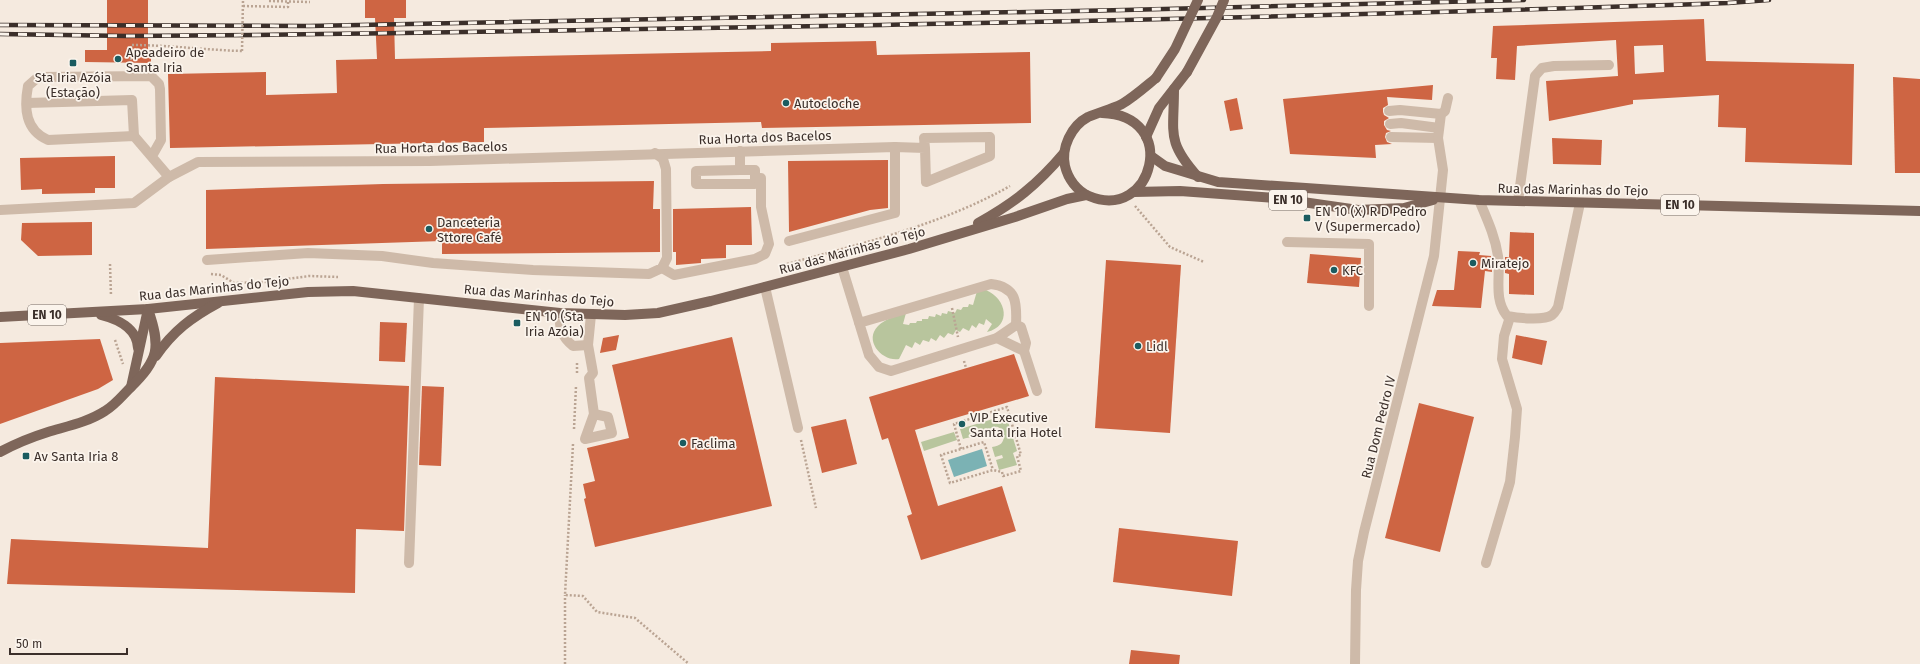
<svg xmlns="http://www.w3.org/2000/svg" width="1920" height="664" font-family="'Fira Sans',sans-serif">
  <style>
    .green { fill: #b8c59d }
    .water { fill: #7bb2b4 }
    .building { fill: #ce6543; fill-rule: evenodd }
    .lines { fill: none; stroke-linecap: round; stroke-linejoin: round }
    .path { stroke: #baa493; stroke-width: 2.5; stroke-dasharray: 2 2; stroke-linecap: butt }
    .minor { stroke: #cebaa9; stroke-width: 10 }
    .major { stroke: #7e665a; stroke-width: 10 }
    .rail-casing { stroke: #3b2f2a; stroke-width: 4.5 }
    .rail { stroke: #fbf4ec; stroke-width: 3; stroke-dasharray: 9; stroke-linecap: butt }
    .path-bridge { stroke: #baa493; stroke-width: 2.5; stroke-dasharray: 2 2; stroke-linecap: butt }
    .major-bridge { stroke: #7e665a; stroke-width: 10 }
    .poi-dot { fill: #1b5c60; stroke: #fbf4ec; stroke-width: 1.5 }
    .labels { text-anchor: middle; stroke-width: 3.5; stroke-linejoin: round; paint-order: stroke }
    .shield { fill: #fbf4ec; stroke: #756a64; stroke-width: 1 }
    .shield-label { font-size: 12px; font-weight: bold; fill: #3b2f2a }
    .poi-label { font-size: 13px; fill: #3b2f2a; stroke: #fbf4ec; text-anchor: start }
    .street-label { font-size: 13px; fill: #3b2f2a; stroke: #fbf4ec }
  </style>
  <rect width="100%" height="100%" fill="#f5eadf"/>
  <!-- green -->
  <g class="green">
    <path d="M 986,290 C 1007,299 1012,326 987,332 L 992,324 L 986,319 L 984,325 L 979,323 L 976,328 L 972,325 L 969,331 L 963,328 L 960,332 L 956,330 L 953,335 L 948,333 L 944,338 L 940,335 L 936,341 L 931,338 L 929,342 L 923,340 L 920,345 L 915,342 L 912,348 L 906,345 L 899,359 C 883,362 863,341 878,326 C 885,319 896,316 906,313 L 903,324 L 909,325 L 910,323 L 916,323 L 917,321 L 922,321 L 922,319 L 928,319 L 929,316 L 935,317 L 936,314 L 941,316 L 942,313 L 947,314 L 948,311 L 955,313 L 957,309 L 961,310 L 963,307 L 968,307 L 969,304 L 973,305 L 977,291 Z"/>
    <path d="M 1006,415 L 1017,451 L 1013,453 L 1017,465 L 999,470 L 996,460 L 1003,458 L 1002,455 L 995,457 L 992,447 C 1000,446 1004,443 1004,435 C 999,422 993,427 985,432 C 979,436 969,437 963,439 L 960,429 Z"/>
    <path d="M 954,432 L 957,440 L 924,451 L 921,442 Z"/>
  </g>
  <!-- water -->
  <path class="water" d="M 982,449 L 987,466 L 954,477 L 948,460 Z"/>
  <!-- building -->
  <g class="building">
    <path d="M 107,0 L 148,0 L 148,51 L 151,51 L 151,63 L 85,62 L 85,50 L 107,50 Z"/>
    <path d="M 365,0 L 406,0 L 406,18 L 394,18 L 395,59 L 771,51 L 771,43 L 876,41 L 877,55 L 1030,52 L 1031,123 L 762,128 L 761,122 L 484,128 L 484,142 L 170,148 L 168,74 L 266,72 L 266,95 L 337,93 L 336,60 L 377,59 L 375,18 L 365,18 Z"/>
    <path d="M 1704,19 L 1706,61 L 1854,64 L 1852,165 L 1745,162 L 1746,128 L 1718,127 L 1719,95 L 1633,100 L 1633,104 L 1549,121 L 1546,81 L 1618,76 L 1616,40 L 1517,46 L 1515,80 L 1496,79 L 1497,58 L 1491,58 L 1493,26 ZM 1663,45 L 1664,72 L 1635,74 L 1634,46 Z"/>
    <path d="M 1893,77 L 1920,79 L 1920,173 L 1895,173 Z"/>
    <path d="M 1433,85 L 1432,100 L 1387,97 L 1388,105 L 1383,108 L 1383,112 L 1384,115 L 1389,118 L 1384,121 L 1384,125 L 1387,130 L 1391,131 L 1386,133 L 1385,137 L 1387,142 L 1392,144 L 1375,145 L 1376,158 L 1290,154 L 1283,99 Z"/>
    <path d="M 1237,98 L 1243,129 L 1230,131 L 1224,101 Z"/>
    <path d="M 1552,138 L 1602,140 L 1601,165 L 1553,164 Z"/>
    <path d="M 115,156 L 115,188 L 95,188 L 95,193 L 42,194 L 42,189 L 21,190 L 20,158 Z"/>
    <path d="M 888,160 L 888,208 L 870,210 L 789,232 L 788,161 Z"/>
    <path d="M 654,181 L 653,209 L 660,209 L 660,252 L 442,254 L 442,241 L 206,249 L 206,190 L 383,184 Z"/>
    <path d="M 751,207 L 752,245 L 726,245 L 726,258 L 701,259 L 701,263 L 676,265 L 676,252 L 673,252 L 673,209 Z"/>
    <path d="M 92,222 L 92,255 L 38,256 L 21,240 L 22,223 Z"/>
    <path d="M 1510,232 L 1534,233 L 1534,295 L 1509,294 L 1509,274 L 1505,273 L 1505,257 L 1509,257 Z"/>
    <path d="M 1458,251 L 1480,252 L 1479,255 L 1491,256 L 1492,272 L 1485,271 L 1481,308 L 1432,306 L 1437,290 L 1454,290 Z"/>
    <path d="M 1310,254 L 1361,258 L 1359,287 L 1307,283 Z"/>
    <path d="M 1106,260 L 1181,265 L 1170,433 L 1095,428 Z"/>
    <path d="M 380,322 L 407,323 L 405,362 L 379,361 Z"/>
    <path d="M 619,335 L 616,350 L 600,353 L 603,338 Z"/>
    <path d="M 1516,335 L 1547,341 L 1542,365 L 1512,358 Z"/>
    <path d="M 732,337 L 772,506 L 595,547 L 584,499 L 586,498 L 583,484 L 595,481 L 587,448 L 629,438 L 612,365 Z"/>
    <path d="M 100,339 L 113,380 L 98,389 L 0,424 L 0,343 Z"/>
    <path d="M 1014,354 L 1029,396 L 915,430 L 938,506 L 1002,486 L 1016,531 L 921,560 L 907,516 L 912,514 L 888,438 L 882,440 L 869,397 Z"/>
    <path d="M 215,377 L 409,386 L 404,531 L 356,529 L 355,593 L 7,584 L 11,539 L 208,548 Z"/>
    <path d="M 422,386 L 444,387 L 441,466 L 419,465 Z"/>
    <path d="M 1419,403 L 1474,417 L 1440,552 L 1385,538 Z"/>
    <path d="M 846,419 L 857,464 L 822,473 L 811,427 Z"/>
    <path d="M 1119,528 L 1238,541 L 1232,596 L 1113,582 Z"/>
    <path d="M 1131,650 L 1180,655 L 1179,664 L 1129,664 Z"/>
  </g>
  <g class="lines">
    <!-- path -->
    <g class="path">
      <path d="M 269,1 L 310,2"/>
      <path d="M 243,6 L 288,7 L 288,2"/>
      <path d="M 131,64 L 131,45 C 168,45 205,50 242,51"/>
      <path d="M 1135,206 L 1170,247 L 1204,262"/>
      <path d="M 110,264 L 111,296"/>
      <path d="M 787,264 C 863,243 941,225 1010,186"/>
      <path d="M 211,274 L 221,275 L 234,283 L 265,282 L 309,276 L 338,277"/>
      <path d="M 952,308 L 958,337"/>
      <path d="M 115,340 L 123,364"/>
      <path d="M 964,361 L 966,368"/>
      <path d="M 577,373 L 577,362"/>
      <path d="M 574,429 L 576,386"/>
      <path d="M 801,440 L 816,508"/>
      <path d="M 573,444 L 565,595 L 583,596 L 597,612 L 635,618 L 689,664"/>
      <path d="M 961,449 L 954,424 L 1007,407 L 1021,455 L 1017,456 L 1021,471 L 1003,476 L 1002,472 L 993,470 L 950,483 L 941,455 L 984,442 L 993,470"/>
      <path d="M 565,664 L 565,595"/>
    </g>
    <!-- minor -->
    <g class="minor">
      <path d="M 27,103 L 132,100 L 134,136"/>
      <path d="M 1389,111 L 1400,110 L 1441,114"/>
      <path d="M 1390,124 L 1401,123 L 1439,128"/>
      <path d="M 1391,137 L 1438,138"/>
      <path d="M 740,151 L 740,170"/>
      <path d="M 152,156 L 161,140 L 160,89 L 159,84 L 151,76 L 42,77 L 36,79 L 28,86 C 24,108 25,130 48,140 L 134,136 L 169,177"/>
      <path d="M 740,170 L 755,170 L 755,184 L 696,184 L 696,171 Z"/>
      <path d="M 1479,200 C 1487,219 1495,236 1498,256 C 1501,277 1493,298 1507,316 C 1518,318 1543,321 1552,315 C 1555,313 1556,310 1558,307 L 1580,203"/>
      <path d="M 1518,201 L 1535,76 L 1542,68 L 1554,66 L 1609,65"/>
      <path d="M 0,210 L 134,203 L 169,177 L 198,162 L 430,161 L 895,147 L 925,148 L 924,138 L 990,137 L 990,156 L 926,182 L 925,148"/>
      <path d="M 789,241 L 895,213 L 895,147"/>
      <path d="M 1287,242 L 1369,244 L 1369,306"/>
      <path d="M 207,260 L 308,253 L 382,256 L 433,263 L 533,270 L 649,274 L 662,268 L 667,258 L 666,169 L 663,159 L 655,153"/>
      <path d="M 842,267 L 869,355 L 879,367 L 891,371 L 997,338 L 1016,325 C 1017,303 1017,287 991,284 L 859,323"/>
      <path d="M 662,268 L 674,275 L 755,259 L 765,254 L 769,244 L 761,207 L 761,178 L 755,178"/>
      <path d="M 765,287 L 798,428"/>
      <path d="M 560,313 C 559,328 561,336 573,346 L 588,345"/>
      <path d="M 591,315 L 588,345 L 593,373 L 589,378 L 594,414 L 585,439 L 612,433 L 608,417 L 594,414"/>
      <path d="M 1016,325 L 1021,327 L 1026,343 L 1024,351 L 1037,391"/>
      <path d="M 997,338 L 1024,351"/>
      <path d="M 409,563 L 419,298"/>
      <path d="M 1486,563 L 1510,482 L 1515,437 L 1517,409 L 1502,359 L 1504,336 L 1510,317"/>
      <path d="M 1355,664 L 1356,590 L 1358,561 L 1364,532 L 1434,256 L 1443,170 L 1438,138 L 1441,114 L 1445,111 L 1448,98"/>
    </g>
    <!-- major -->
    <g class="major">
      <path d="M 1174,89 C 1174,134 1166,141 1198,177"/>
      <path d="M 1102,113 C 1181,115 1153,223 1089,196 C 1077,191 1068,179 1065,166 C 1061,148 1071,126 1088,117 C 1099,112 1110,110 1122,104 C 1134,97 1145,87 1156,78"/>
      <path d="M 1146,137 L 1159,108 L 1187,72"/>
      <path d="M 1151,156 L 1165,166 L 1218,182 L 1479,200 L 1920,211"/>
      <path d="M 1134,192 L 1180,191 L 1275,198 L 1358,210 L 1404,208 L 1433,200"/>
      <path d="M 978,223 C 1014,203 1037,185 1064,153"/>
      <path d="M 101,315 C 117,319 137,328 138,348"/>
      <path d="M 0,317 L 148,309 L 308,292 L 353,291 L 560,313 L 625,315 L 658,313 L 711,301 L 909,249 L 1015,217 L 1067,199 L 1086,195"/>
      <path d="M 156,356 C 173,331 192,317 218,303"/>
      <path d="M 131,387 L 148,309"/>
      <path d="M 0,452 C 15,444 32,437 48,432 C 68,426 88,422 105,411 C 115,405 122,396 130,388 C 159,360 161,347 148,309"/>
    </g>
    <defs>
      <g id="rail">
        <path d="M 0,25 L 309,26 L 1125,10 L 1524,0"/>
        <path d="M 0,34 L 127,36 L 255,35 C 746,28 1237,20 1728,3 L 1769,0"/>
      </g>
    </defs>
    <!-- rail casing -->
    <use href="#rail" class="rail-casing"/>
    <!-- rail -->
    <use href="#rail" class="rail"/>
    <!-- path-bridge -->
    <path class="path-bridge" d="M 242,51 L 243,0"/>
    <!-- major-bridge -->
    <g class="major-bridge">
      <path d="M 1187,72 L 1217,17 L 1224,0"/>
      <path d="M 1156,78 L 1175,49 L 1198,0"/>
    </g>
  </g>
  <!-- markers -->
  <g class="poi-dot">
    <circle cx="118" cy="59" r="4"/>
    <rect x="69" y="59" width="8" height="8" rx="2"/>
    <circle cx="786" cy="103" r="4"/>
    <rect x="1303" y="214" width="8" height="8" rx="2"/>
    <circle cx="429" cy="229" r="4"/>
    <circle cx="1473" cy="263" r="4"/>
    <circle cx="1334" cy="270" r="4"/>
    <rect x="513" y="319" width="8" height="8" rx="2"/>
    <circle cx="1138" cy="346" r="4"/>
    <circle cx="962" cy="424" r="4"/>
    <circle cx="683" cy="443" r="4"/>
    <rect x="22" y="452" width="8" height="8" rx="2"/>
  </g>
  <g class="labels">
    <!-- shield labels -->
    <g class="shield">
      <rect x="1269" y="190" width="38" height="20" rx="3"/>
      <rect x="1661" y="195" width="38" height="20" rx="3"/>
      <rect x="28" y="305" width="38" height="20" rx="3"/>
    </g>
    <g class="shield-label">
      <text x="1288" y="204">EN 10</text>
      <text x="1680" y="209">EN 10</text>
      <text x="47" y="319">EN 10</text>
    </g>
    <!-- poi labels -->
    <g class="poi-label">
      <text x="126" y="57">Apeadeiro de<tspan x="126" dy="15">Santa Iria</tspan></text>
      <text x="73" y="82" text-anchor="middle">Sta Iria Azóia<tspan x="73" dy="15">(Estação)</tspan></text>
      <text x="794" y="108">Autocloche</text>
      <text x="1315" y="216">EN 10 (X) R D Pedro<tspan x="1315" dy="15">V (Supermercado)</tspan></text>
      <text x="437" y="227">Danceteria<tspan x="437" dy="15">Sttore Café</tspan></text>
      <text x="1481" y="268">Miratejo</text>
      <text x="1342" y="275">KFC</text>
      <text x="525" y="321">EN 10 (Sta<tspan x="525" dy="15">Iria Azóia)</tspan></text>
      <text x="1146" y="351">Lidl</text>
      <text x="970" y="422">VIP Executive<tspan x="970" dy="15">Santa Iria Hotel</tspan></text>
      <text x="691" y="448">Faclima</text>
      <text x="34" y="461">Av Santa Iria 8</text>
    </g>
    <!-- street labels -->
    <g class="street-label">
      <text transform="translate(765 137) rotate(-2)" y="5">Rua Horta dos Bacelos</text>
      <text transform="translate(441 147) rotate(-1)" y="5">Rua Horta dos Bacelos</text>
      <text transform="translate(1573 189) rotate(1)" y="5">Rua das Marinhas do Tejo</text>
      <text transform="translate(852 250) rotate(-15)" y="5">Rua das Marinhas do Tejo</text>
      <text transform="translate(214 288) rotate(-6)" y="5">Rua das Marinhas do Tejo</text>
      <text transform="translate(539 295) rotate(5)" y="5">Rua das Marinhas do Tejo</text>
      <text transform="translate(1378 427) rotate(-76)" y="5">Rua Dom Pedro IV</text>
    </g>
  </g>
  <!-- scale -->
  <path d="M10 648v6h117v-6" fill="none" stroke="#3b2f2a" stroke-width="2"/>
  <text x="16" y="648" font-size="12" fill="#3b2f2a" stroke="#fbf4ec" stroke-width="3" paint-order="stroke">50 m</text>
</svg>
